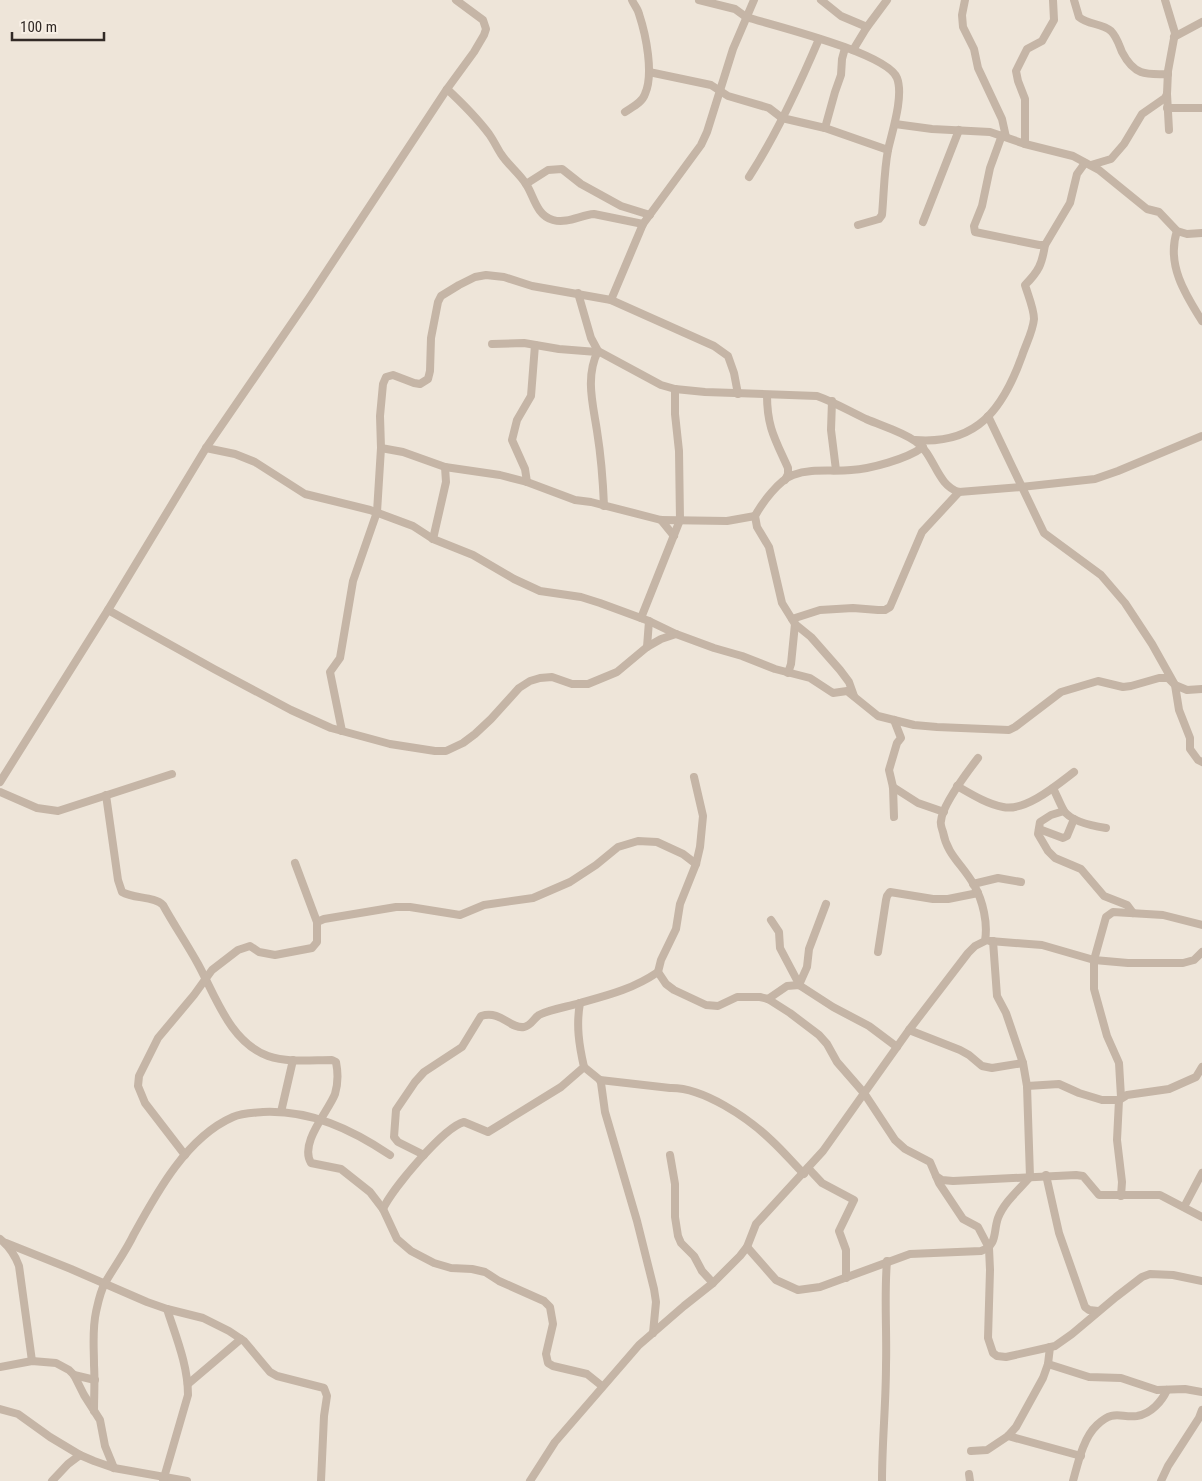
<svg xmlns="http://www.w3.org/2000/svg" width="1202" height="1481" font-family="'Roboto Condensed',sans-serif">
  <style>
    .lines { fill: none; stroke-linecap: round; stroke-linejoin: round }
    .minor { stroke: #c5b5a6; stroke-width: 8 }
  </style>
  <rect width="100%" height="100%" fill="#eee5d9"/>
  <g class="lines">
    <!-- minor -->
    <g class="minor">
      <path d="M 699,0 L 735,9 L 746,17 C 775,26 887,53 897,78 C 904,96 892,132 888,150 C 884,171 884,193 882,215 L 879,219 L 858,225"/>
      <path d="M 821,0 L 841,16 L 867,27"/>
      <path d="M 965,0 L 962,15 L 963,27 L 974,49 L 978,68 L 1002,119 L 1006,137"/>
      <path d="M 1074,0 L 1079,17 C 1088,25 1102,23 1111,31 C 1117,37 1119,45 1122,52 C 1134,75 1145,75 1168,74"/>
      <path d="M 1174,37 L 1202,22"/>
      <path d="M 853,50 L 867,27 L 887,0"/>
      <path d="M 649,72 L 711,85 L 728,96 L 769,108 L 782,118 L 825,128 L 888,150"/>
      <path d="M 447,89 C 462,103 477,118 489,134 C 494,141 497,148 501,154 C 508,165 519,173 526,184 C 534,196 536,215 553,220 C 567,224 581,215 594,214 L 643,224"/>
      <path d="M 1167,94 L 1169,130"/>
      <path d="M 1167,108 L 1202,108"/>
      <path d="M 625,112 C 632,107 642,103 645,94 C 654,74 646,35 639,14 C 638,9 634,5 632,0"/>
      <path d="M 895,124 L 932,129 L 990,132 L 1025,144 L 1073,156 L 1099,170 L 1147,209 L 1159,212 L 1177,231 L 1187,234 L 1202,233"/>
      <path d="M 825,128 L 835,92 L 841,75 L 842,59 L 845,48"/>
      <path d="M 1002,135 L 990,168 L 982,206 L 974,226 L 975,232 L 1039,245 L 1045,245 L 1070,203 L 1077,174 L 1085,163"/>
      <path d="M 1025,144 L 1025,99 L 1018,81 L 1016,71 L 1027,49 L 1042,41 L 1054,20 L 1053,0"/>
      <path d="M 1091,165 L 1111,159 L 1124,144 L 1142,114 L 1165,98 L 1167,94 L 1168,71 L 1175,33 L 1165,0"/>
      <path d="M 749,177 C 777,134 799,86 819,39"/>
      <path d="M 526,184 L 548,170 L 562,169 L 581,184 L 621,206 L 650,215"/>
      <path d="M 923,222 L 959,130"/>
      <path d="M 1177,231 C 1166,264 1185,294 1202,321"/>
      <path d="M 578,293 L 591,338 L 598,351 L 661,385 L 675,389 L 705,392 L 817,396 C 834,402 849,411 866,419 C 882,426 901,431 915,441 C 935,454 936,485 959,492 L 1021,487 L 1095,479 L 1118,471 L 1202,436"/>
      <path d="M 611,300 L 643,224 L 701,145 L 707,132 L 733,49 L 754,0"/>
      <path d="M 492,344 L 524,343 L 559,349 L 597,352"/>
      <path d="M 598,351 C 585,377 593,404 597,431 C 601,456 603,481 604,506"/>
      <path d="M 767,395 C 767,427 775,439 788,468 L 788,474 L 785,480"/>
      <path d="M 832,401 L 831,430 L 836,470"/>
      <path d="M 988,416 L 1044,533 L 1101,575 L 1125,603 L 1152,644 L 1175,685 L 1179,710 L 1190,738 L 1190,749 L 1198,760 L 1202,762"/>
      <path d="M 915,440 C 977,445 1003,409 1022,356 C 1026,344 1033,331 1034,319 C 1034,309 1028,295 1025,285 C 1039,271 1042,264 1045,245"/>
      <path d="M 206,448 L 235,454 L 255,462 L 305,494 L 370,510 L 413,526 L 433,539 L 473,555 L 514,579 L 540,591 L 581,597 L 600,603 L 649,621 L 676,634 L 714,648 L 742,656 L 775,669 L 810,678 L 833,693 L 847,691 L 878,716 L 914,725 L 937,727 L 1009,730 L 1015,727 L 1061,692 L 1098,681 L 1123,687 L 1131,686 L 1159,678 L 1168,678 L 1175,685 L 1187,690 L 1202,689"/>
      <path d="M 381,448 L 403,452 L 445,467 L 500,475 L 527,482 L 575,500 L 591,502 L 661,520 L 727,521 L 755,516"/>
      <path d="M 527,482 L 525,469 L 512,440 L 517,420 L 531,396 L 535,345"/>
      <path d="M 661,520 L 674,536"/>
      <path d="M 433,539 L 446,482 L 445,467"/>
      <path d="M 108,610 L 214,669 L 291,710 L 331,728 L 390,744 L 435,751 L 446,751 L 463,743 L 475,734 L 491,719 L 519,688 L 530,681 L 540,678 L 552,677 L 572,684 L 588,684 L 617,672 L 647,647 L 661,639 L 676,634"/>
      <path d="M 641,618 L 680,520 L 679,451 L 675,414 L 675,389"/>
      <path d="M 792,619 L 820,610 L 853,608 L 878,610 L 885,610 L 890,607 L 922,532 L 959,492"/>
      <path d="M 647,647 L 649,621"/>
      <path d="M 788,673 L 791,664 L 795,624"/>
      <path d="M 854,696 L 849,682 L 840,670 L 811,637 L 795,624 L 782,603 L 769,547 L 757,527 L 755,516 C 762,503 779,480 793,475 C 812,468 832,472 851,470 C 870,469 907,459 923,447"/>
      <path d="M 342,731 L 330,672 L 340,658 L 353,581 L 377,512 L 381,448 L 380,416 L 383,384 L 386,377 L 393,375 L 414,383 L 420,384 L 428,379 L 430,371 L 431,338 L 438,302 L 441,296 L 459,285 L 475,277 L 486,275 L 504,277 L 532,286 L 611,300 L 714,346 L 728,356 L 734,373 L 738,394"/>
      <path d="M 694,777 L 703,816 L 700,847 L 696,864 L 680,904 L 676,929 L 661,960 L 658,972 L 666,984 L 674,990 L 706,1005 L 718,1006 L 737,997 L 760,997 L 768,999 L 790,1013 L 819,1035 L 827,1044 L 837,1062 L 864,1093 L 895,1140 L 905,1149 L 930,1162 L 936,1176 L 942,1180 L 953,1181 L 1076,1175 L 1083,1176 L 1099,1195 L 1160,1195 L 1202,1217"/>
      <path d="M 0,782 L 108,610 L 206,448 L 309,298 L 447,89 L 474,52 L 484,35 L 486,29 L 483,20 L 456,0"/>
      <path d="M 957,786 C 971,794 987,804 1003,807 C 1025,812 1057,785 1074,772"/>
      <path d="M 893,787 L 918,803 L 944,812"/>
      <path d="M 1053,788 C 1057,796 1060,804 1064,811 C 1072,822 1093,826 1106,828"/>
      <path d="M 0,792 L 37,808 L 58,811 L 172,774"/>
      <path d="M 106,795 L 118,880 L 122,892 C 134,899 154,896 163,905 C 174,925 187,944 198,964 C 216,997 230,1042 268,1056 C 288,1063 312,1060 332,1060 L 336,1062 C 338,1072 338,1084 335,1094 C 328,1112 299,1143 311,1163 L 341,1169 L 370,1192 L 383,1209 L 397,1239 L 411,1251 L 434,1263 L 451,1268 L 472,1269 L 485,1272 L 499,1281 L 544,1301 L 550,1307 L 553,1324 L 546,1354 L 548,1363 L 553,1366 L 587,1374 L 602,1386"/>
      <path d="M 1064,811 L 1051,815 L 1040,822 L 1038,834 L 1048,851 L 1055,858 L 1081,869 L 1104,896 L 1127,905 L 1133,913"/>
      <path d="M 894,817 L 893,787 L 889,770 L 897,743 L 901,738 L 894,720"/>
      <path d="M 1039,829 L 1063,838 L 1067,836 L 1074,819"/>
      <path d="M 295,863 L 317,922"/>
      <path d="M 973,884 L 998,878 L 1021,882"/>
      <path d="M 771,920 L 779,932 L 780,948 L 799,984"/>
      <path d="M 990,941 L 1042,945 L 1094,960 L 1128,963 L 1183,963 L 1194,960 L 1202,952"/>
      <path d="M 878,952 L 886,900 L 887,896 L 890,892 L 933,899 L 948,899 L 978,893"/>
      <path d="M 799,985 L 807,967 L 809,949 L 826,904"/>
      <path d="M 768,999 L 787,986 L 799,985 L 833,1007 L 869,1026 L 897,1047"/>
      <path d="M 909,1030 L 960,1050 L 969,1055 L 982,1066 L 992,1068 L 1023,1063"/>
      <path d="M 584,1067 L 600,1080 L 601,1083 L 605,1112 L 637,1221 L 654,1289 L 656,1302 L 653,1333"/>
      <path d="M 600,1080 L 670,1088 C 703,1087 748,1118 771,1140 C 783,1151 793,1163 804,1174"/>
      <path d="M 1027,1086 L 1059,1084 L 1079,1093 L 1102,1100 L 1119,1100"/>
      <path d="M 1121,1097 L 1119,1063 L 1107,1036 L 1094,989 L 1094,960 L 1106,917 L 1113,912 L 1163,915 L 1202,925"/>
      <path d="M 281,1112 L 293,1060"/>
      <path d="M 185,1155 L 145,1103 L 138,1086 L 139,1076 L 158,1038 L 194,995 L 212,970 L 238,950 L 250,946 L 259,952 L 275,955 L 312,948 L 317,942 L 317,922 L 324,919 L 396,907 L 410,907 L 460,915 L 484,905 L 533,898 L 570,882 L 596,865 L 618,847 L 638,841 L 657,842 L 683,854 L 696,864"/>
      <path d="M 424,1155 L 398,1142 L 394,1137 L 396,1110 L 415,1082 L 424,1072 L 462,1047 L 481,1016 C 502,1010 509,1029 524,1027 C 531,1026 534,1018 539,1015 C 551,1009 567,1007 580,1003 C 609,995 633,989 658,972"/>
      <path d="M 670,1155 L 675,1184 L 675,1217 L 678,1236 L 681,1243 L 694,1256 L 702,1271 L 713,1283"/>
      <path d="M 808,1168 L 822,1183 L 854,1200 L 839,1231 L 846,1250 L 846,1278"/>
      <path d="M 1046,1175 L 1059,1233 L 1085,1307 L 1089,1310 L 1098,1311"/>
      <path d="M 936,1176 L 939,1183 L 963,1219 L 978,1227 L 989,1248 L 990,1270 L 988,1338 L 993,1353 L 997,1356 L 1006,1357 L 1055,1346 L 1072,1334 L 1116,1297 L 1142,1277 L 1150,1274 L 1173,1275 L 1202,1281"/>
      <path d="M 1121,1196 L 1122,1182 L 1117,1140 L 1119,1100 L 1127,1095 L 1169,1089 L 1196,1077 L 1202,1067"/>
      <path d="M 1184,1207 L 1202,1173"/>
      <path d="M 383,1209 C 392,1189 444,1127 464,1122 L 488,1132 L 561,1087 L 584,1067 C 579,1045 576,1025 580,1003"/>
      <path d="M 0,1239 C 9,1246 15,1255 19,1266 L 32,1361"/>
      <path d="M 6,1243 L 71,1269 L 147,1302 L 167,1309 L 203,1318 L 229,1331 L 244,1341 L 270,1372 L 277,1376 L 324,1388 L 327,1396 L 324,1416 L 321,1481"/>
      <path d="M 747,1247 L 776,1280 L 798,1290 L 820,1287 L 910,1254 L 981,1251 C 998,1245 993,1232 998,1218 C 1004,1202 1019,1190 1030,1177 L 1027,1086 L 1023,1063 L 1006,1013 L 997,996 L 993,941"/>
      <path d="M 1048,1364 L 1089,1377 L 1121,1378 L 1157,1390 L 1185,1389 L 1202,1392"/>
      <path d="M 0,1367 L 32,1361 L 56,1363 L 69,1370 L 74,1375 L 84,1395 L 100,1420 L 105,1446 L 114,1468"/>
      <path d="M 74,1375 L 95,1380"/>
      <path d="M 188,1384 L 241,1339"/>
      <path d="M 0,1409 L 18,1414 L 50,1437 L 80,1455 L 94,1461 L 114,1468 L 187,1481"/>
      <path d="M 94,1411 C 94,1396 95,1380 94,1365 C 94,1348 92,1330 96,1312 C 98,1303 100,1292 105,1283 C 114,1267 126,1251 134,1234 C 157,1192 187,1137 233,1117 C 242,1113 253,1113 263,1112 C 311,1110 351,1129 390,1155"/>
      <path d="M 1008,1436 L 1081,1456"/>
      <path d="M 971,1451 L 987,1450 L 1008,1436 L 1016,1427 L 1043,1378 L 1048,1364 L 1050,1347"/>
      <path d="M 969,1474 L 970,1481"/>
      <path d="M 52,1481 L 68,1464 L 80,1455"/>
      <path d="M 163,1481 L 188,1395 C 188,1365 176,1337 167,1309"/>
      <path d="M 530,1481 L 555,1442 L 639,1345 L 684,1306 L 713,1283 L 740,1256 L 747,1247 L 756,1224 L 823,1151 L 909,1030 L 968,953 L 975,946 L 985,941 C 988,923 983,901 974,885 C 963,865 947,855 943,832 C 942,829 940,824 941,821 C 942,805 968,771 978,758"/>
      <path d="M 882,1481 C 882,1442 886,1404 886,1365 C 887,1331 884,1296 887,1261"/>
      <path d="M 1073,1481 C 1078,1463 1083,1438 1097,1425 C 1114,1409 1120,1418 1137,1416 C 1151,1414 1162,1401 1167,1390"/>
      <path d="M 1161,1481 L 1168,1466 L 1199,1418 L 1202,1410"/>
    </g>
  </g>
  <!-- scale -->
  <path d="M12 32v8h92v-8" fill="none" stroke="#322a26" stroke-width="2.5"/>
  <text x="20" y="32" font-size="15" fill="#322a26" stroke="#f7efe4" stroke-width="4" paint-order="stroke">100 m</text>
</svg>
